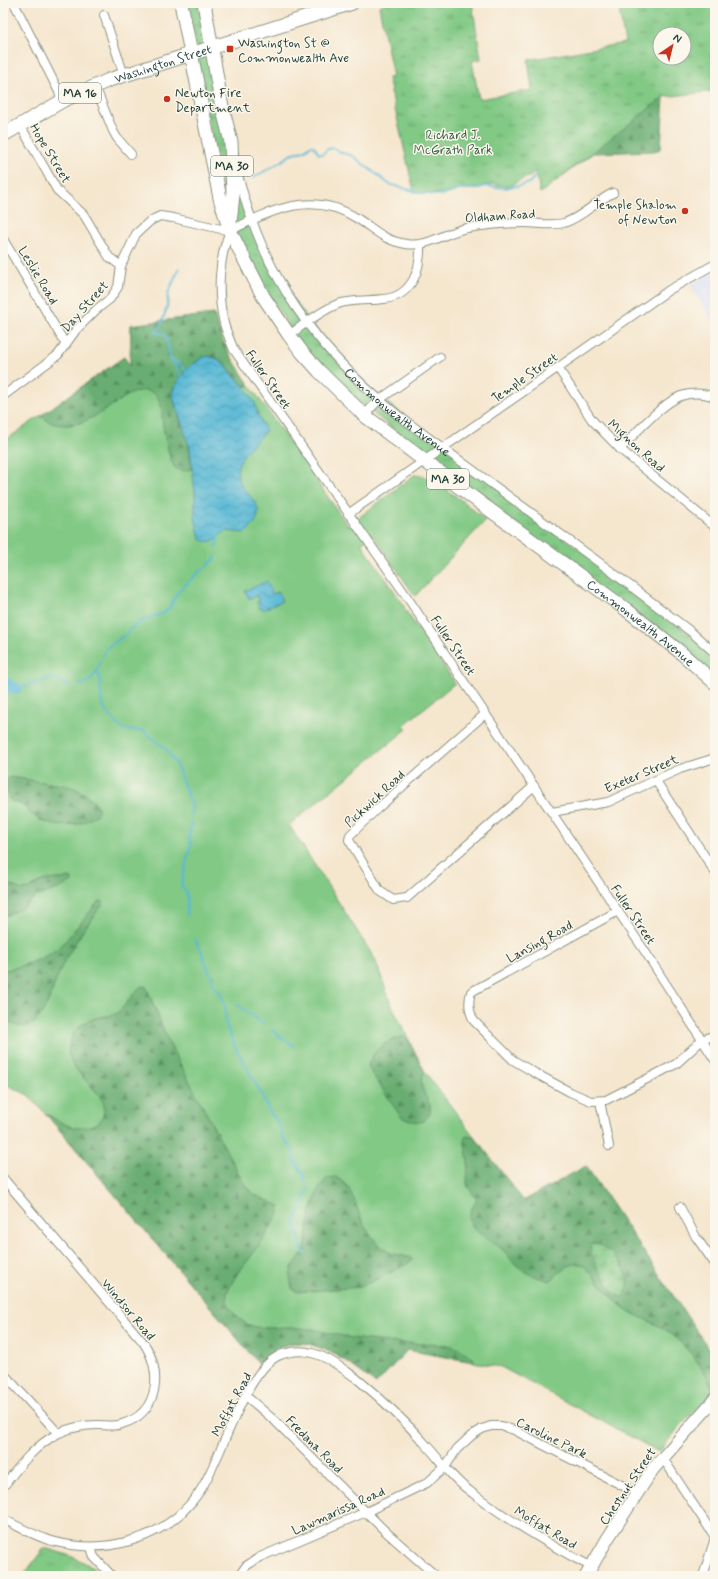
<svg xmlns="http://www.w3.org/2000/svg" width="718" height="1579" font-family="Mynerve,sans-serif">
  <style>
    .built { fill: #d2d9f9 }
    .green { fill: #82c985; stroke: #50835c }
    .forest { fill: url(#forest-firs); stroke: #447553; fill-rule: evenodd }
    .wetland { fill: url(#wetland-marsh); stroke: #50835c }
    .park { fill: url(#park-tufts); stroke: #50835c; fill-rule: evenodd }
    .water { fill: url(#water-waves); stroke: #3a7a84 }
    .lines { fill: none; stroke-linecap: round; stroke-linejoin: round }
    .stream { stroke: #56b8d5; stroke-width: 2 }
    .river { stroke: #56b8d5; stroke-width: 12 }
    .minor-casing { stroke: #8a9281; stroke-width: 10 }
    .secondary-casing { stroke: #8a9281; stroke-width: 14 }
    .primary-casing { stroke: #8a9281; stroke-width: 15 }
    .minor { stroke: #fff; stroke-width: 8 }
    .secondary { stroke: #fff; stroke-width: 12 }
    .primary { stroke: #fff; stroke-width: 13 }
    .poi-dot { fill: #c8321e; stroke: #fbf7ec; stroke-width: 1.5 }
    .labels { text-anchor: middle; stroke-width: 3; stroke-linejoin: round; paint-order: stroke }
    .shield { fill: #fbf7ec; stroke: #61756b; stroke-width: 1 }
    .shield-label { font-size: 12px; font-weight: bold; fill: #1f3d34 }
    .poi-label { font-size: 13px; fill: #1f3d34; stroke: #fbf7ec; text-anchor: start }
    .street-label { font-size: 13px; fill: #1f3d34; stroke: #fbf7ec }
    .park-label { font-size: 13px; fill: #386048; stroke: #fbf7ec }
  </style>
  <defs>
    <pattern id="forest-firs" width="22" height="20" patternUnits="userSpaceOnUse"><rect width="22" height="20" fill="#69ad72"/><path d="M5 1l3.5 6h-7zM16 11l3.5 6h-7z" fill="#568e5e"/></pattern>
    <pattern id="wetland-marsh" width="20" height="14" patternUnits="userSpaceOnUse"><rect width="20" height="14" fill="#82c985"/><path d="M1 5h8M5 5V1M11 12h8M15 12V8" fill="none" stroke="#6aa46e"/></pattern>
    <pattern id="park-tufts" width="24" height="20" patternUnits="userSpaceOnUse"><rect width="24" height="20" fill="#82c985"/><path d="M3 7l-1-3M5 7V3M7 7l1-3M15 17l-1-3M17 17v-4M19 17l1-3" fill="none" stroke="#6aa46e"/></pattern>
    <pattern id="water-waves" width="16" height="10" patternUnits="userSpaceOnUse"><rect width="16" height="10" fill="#56b8d5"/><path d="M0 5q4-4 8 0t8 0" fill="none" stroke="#4797ae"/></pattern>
  </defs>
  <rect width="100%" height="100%" fill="#fbf7ec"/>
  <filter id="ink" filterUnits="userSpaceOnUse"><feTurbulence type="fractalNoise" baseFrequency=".025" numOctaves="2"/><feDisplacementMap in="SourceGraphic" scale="8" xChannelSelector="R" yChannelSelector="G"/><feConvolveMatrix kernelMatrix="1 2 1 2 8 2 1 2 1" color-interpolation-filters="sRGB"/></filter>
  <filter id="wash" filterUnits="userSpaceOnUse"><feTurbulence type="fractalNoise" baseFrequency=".012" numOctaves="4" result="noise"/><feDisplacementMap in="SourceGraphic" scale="16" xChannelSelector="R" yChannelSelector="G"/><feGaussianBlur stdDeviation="0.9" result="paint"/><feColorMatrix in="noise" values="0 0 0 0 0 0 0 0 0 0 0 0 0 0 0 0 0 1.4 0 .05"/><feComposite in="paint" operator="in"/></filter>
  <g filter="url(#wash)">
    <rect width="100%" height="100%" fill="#f5e6ce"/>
    <!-- built -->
    <path class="built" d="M 715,271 L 715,324 L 690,285 Z"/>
    <!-- green -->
    <path class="green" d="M 214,314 L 223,341 L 233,361 L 348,526 L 414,475 C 429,472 473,510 486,520 L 415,596 L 373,535 L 361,543 L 404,605 L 404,608 L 455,683 L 404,725 L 407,729 L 289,825 L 375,959 L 391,1004 L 425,1072 L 523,1201 L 586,1166 L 715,1358 L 715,1391 L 681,1425 L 659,1452 L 501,1367 L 407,1350 L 376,1384 C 350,1364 308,1328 275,1350 C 269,1353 264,1359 259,1364 L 45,1113 L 28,1095 L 3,1083 L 3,442 L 124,357 L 130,366 L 131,325 Z"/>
    <!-- forest -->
    <g class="forest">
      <path d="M 664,97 L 661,149 L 654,151 L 593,153 L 540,193 Z"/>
      <path d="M 214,314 C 220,342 235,363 250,386 L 244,386 C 226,368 215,340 189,368 C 182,375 174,384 172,394 L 179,417 L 188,440 L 192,469 L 183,471 L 175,468 C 168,457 167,443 164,431 C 160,417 166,396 148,391 C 139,389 130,394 122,399 C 103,411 80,430 56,424 C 50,423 45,419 40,416 L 124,357 L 130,366 L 131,325 Z"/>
      <path d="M 10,777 L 56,784 C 70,784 95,795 99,811 C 90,825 62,829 47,823 C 37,820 29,812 22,805 C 19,803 16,803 13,802 C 6,797 4,788 6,779 Z"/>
      <path d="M 70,878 L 72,879 L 72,881 L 61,888 L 37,896 L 22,908 L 3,917 L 3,882 L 22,890 L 29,889 L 40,882 L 46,880 Z"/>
      <path d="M 102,901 L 103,902 L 102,905 C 88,923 75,942 64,962 C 55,978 47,1018 29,1026 C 21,1029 10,1023 3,1019 L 3,971 C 24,965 46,959 62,945 L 98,902 Z"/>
      <path d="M 146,986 L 169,1043 L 243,1182 L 255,1195 L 280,1206 L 279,1213 L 260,1245 L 237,1274 L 227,1292 L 227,1300 L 231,1310 L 240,1319 L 246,1324 L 256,1327 L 269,1328 L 288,1327 L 312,1329 L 352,1338 L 387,1342 L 448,1345 L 460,1349 L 473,1358 L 474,1362 L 407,1350 L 376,1384 C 350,1364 309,1328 275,1350 C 269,1353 264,1359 259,1364 L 45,1113 C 62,1123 73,1132 93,1125 C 103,1122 107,1110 102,1100 C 92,1082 61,1065 70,1041 C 75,1027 86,1020 100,1017 C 105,1016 113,1016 117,1013 C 125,1007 131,996 137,990 L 140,987 Z"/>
      <path d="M 402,1037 L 408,1039 L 425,1072 C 410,1091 447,1108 421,1122 L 407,1120 L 401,1117 L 371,1072 L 368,1065 C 373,1050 387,1040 402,1037 Z"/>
      <path d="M 466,1136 L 474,1136 L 524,1201 L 586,1166 L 715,1358 L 715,1391 L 713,1392 C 708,1370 681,1339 661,1327 C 646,1319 631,1315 618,1303 C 606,1292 595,1277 584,1265 C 569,1260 560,1273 550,1281 C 539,1278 527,1274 519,1267 C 513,1263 509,1256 504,1251 C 494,1241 474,1235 470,1220 C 468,1213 473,1206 477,1200 L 467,1185 L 468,1160 L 464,1140 ZM 597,1265 L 622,1266 L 628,1283 L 615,1294 Z"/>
      <path d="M 335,1177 C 352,1184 355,1205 362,1220 C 367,1232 376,1244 387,1251 C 394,1255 403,1255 411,1258 L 412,1260 L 406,1265 L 361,1287 L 298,1292 L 292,1289 L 290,1276 L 292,1267 L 305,1250 L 310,1214 L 318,1190 L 327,1178 Z"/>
    </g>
    <!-- wetland -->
    <path class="wetland" d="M 595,1243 C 613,1249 638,1277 624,1296 L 621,1297 L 615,1294 C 608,1285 587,1255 591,1244 Z"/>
    <!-- park -->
    <g class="park">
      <path d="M 181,3 L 204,3 L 243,194 L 279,280 L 350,374 L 715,653 L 715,683 L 584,578 L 319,371 L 238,249 Z"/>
      <path d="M 387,3 L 472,3 L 481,59 L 472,61 L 479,99 L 532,90 L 528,60 L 625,43 L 618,3 L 713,3 L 715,17 L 715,91 L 664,97 L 540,193 L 536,171 L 531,176 L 518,181 L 511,187 L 492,184 L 478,188 L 462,189 L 444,194 L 414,192 L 388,78 L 393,77 L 379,6 ZM 660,34 L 684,34 L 684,58 L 660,58 Z"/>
      <path d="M 44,1548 C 66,1554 85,1559 102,1576 L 23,1576 Z"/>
    </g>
    <!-- water -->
    <g class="water">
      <path d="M 207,356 L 218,359 L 225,364 L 235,377 L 244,386 L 255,403 L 258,415 L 266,430 C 258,443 242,450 238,467 C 232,496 281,503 245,533 L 226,531 C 217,537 211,546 200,539 L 195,518 L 195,493 L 190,448 L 172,394 C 176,379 192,361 207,356 Z"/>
      <path d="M 267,581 L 272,594 L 278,592 L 282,601 L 263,610 L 262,608 L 260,609 L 257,602 L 259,601 L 257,596 L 249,599 L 245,591 Z"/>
    </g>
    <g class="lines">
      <!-- stream -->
      <g class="stream">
        <path d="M 253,178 L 282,161 L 293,153 L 304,151 L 310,146 L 314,146 L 319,154 L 322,154 L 328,149 L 335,148 L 340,152 L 353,156 L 389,184 L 421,193 L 434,195 L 447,194 L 462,189 L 476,189 L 485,186 L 505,188 L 518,186 L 529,183 L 537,174"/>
        <path d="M 179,268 L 168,294 L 167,307 L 161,325 L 156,332 L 158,334 L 162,333 L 166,336 L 171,360 L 183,379"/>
        <path d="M 171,360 L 180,364 L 188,373"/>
        <path d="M 216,547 L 219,534"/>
        <path d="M 103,655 L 107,648 L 127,633 L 137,623 L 163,613 L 169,609 L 177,593 L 199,572 L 215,559 L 216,556"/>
        <path d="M 97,672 L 100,678 L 101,700 L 106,712 L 120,727 L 125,730 L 144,731 L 166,749 L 176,764 L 189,799 C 194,804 192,810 190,816"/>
        <path d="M 79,685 C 97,680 93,675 101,662"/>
        <path d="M 16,688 L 41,682 L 50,678 L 56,679 L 64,684 L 69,685"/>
        <path d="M 187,915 C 185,903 192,897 181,885 L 191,843 L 189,838 L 191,823"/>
        <path d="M 194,938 L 201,950 L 209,972 L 213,977 L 213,984 L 216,989 L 221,993 L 226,1010 L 225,1019 L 227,1027 L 234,1045 L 261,1093 L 267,1107 L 277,1122 L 283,1138 L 289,1145"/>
        <path d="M 238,1005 L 263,1024"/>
        <path d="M 271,1030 L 294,1046"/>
        <path d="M 293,1150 L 294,1160 L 303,1174 L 305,1181"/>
        <path d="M 305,1254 C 298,1244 300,1232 294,1221 L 299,1214 L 308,1189"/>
      </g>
      <!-- river -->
      <path class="river" d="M 3,681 L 9,686 L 16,688"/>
    </g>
  </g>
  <g filter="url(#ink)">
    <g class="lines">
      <defs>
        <g id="minor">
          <path d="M 14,3 L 59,92 L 62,101"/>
          <path d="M 104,15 L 124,75"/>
          <path d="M 95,86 L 113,131 L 117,138 L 131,154"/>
          <path d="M 20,125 L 57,190 L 84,215 L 109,257 L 121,266"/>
          <path id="s1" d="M 236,167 C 262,275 313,347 399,416 L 604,566 L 690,631 L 715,653"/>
          <path d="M 230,231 C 219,257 217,291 223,319 C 225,330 230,340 234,350 L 405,594 L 644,950 L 715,1060"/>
          <path d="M 230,231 C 272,209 314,190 358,219 C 377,231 383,240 406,244 C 428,248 447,231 467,228 C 486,225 506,223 525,223 C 538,223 552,226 564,223 C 583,217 596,201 613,193"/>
          <path d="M 3,239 L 66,345"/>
          <path d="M 289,335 C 305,324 320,311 338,304 C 353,299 369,301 384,299 C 413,296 421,269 420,244"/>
          <path d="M 558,368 L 592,420 L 620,449 L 715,527"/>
          <path d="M 3,396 L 58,355 L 76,330 L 97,309 L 110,299 L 118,287 L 121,266 L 136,234 L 150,221 L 160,216 L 173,218 L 230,231"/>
          <path d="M 364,415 L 379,400 L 440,357"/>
          <path d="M 620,449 C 635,434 662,403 681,396 C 692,392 704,393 715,397"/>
          <path d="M 348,514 L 669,290 L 715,264"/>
          <path d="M 485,714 L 377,809 L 350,835 L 349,840 L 380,891 L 393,900 L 407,898 L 534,786"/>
          <path d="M 656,781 L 715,872"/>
          <path d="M 552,812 L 608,802 L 680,769 L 715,758"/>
          <path d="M 618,911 L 471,992 C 468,1002 469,1012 474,1021 L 513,1060 L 535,1073 L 570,1092 L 591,1101 L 606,1100 L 676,1064 L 702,1040 L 715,1035"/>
          <path d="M 600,1101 L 609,1146"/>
          <path d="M 3,1178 L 143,1342 C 163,1370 160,1413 122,1424 C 114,1427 106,1425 98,1425 C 84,1425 72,1427 59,1433 C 35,1445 19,1466 3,1487"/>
          <path d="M 680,1207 L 696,1237 L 715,1264"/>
          <path d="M 3,1373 L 58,1433"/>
          <path d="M 246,1396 L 275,1421 L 385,1531 L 436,1576"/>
          <path d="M 662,1457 L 715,1537"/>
          <path d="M 3,1519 C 19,1527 35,1536 52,1541 C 106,1556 168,1539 200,1491 C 222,1458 244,1373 278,1356 C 288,1351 302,1350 312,1353 C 328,1357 343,1369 356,1378 C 382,1399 406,1422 428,1447 C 439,1459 447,1471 459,1482 C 467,1490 477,1496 486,1503 C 520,1527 555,1548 592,1567"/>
          <path d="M 91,1547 L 94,1557 L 112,1576"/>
          <path d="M 241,1573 L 246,1566 L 260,1557 L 366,1512 L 427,1483 L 445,1467 L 457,1449 L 471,1436 L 482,1429 L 491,1426 L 501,1426 L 514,1430 L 637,1493"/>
          <path d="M 703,1576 L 715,1538"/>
        </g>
        <path id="secondary" d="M 586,1576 L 608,1538 L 653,1469 L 715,1399"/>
        <g id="primary">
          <path id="s2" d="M 181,3 L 220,198 L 230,231 L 263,296 L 289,335 L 302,352 L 319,371 L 364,415 L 479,502 L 627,610 L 679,651 L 715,683"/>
          <path d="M 204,3 L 221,102 L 231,142 L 233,194 L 230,223"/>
          <path id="s3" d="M 3,135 L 62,101 L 109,80 L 352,3"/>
        </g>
      </defs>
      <!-- minor casing -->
      <use href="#minor" class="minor-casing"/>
      <!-- secondary casing -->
      <use href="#secondary" class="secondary-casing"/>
      <!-- primary casing -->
      <use href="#primary" class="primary-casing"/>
      <!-- minor -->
      <use href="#minor" class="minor"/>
      <!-- secondary -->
      <use href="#secondary" class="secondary"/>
      <!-- primary -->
      <use href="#primary" class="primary"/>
    </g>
  </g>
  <!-- markers -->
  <g class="poi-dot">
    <rect x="226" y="45" width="8" height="8" rx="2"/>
    <circle cx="167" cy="99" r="4"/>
    <circle cx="685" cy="211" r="4"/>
  </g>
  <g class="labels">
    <!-- shield labels -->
    <g class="shield">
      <rect x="59" y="83" width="42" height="20" rx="3"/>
      <rect x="211" y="156" width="42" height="20" rx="3"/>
      <rect x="427" y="469" width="42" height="20" rx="3"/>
    </g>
    <g class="shield-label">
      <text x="80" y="97">MA 16</text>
      <text x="232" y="170">MA 30</text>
      <text x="448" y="483">MA 30</text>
    </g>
    <!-- poi labels -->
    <g class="poi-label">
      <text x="238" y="47">Washington St @<tspan x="238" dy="15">Commonwealth Ave</tspan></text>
      <text x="175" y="97">Newton Fire<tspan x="175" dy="15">Department</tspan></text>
      <text x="677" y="209" text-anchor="end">Temple Shalom<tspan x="677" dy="15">of Newton</tspan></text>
    </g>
    <!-- street labels -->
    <g class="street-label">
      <text dy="5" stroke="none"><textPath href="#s3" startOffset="176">Washington Street</textPath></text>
      <text transform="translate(51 153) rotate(59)" y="5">Hope Street</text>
      <text transform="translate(500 215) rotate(-4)" y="5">Oldham Road</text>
      <text transform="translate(39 275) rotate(59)" y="5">Leslie Road</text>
      <text transform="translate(84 306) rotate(-48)" y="5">Day Street</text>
      <text transform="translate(524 377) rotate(-35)" y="5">Temple Street</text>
      <text transform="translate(269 379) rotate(55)" y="5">Fuller Street</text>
      <text dy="5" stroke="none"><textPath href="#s1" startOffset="300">Commonwealth Avenue</textPath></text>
      <text transform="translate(637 445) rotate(42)" y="5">Mignon Road</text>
      <text dy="5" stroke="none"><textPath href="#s2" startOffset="809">Commonwealth Avenue</textPath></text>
      <text transform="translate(454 645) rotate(56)" y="5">Fuller Street</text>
      <text transform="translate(641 773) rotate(-23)" y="5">Exeter Street</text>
      <text transform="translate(374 798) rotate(-43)" y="5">Pickwick Road</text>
      <text transform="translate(634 914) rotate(56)" y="5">Fuller Street</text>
      <text transform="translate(539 941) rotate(-29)" y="5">Lansing Road</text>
      <text transform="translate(129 1309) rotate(50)" y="5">Windsor Road</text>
      <text transform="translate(231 1404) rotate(-62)" y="5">Moffat Road</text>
      <text transform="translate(552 1437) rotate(26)" y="5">Caroline Park</text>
      <text transform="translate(315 1444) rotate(45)" y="5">Fredana Road</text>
      <text transform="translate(627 1486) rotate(-56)" y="5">Chestnut Street</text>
      <text transform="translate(338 1510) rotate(-24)" y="5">Lawmarissa Road</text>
      <text transform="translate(546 1527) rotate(31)" y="5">Moffat Road</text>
    </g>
    <!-- park labels -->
    <g class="park-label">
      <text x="453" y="139">Richard J.<tspan x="453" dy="15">McGrath Park</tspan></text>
    </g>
  </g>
  <!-- margin -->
  <rect width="718" height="1579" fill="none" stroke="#fbf7ec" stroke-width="16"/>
  <!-- north arrow -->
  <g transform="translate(672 46) rotate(35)"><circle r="19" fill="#fbf7ec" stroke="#a3ada2"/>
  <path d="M0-3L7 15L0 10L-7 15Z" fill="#c8321e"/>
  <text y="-6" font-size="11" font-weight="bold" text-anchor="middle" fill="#1f3d34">N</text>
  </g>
</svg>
